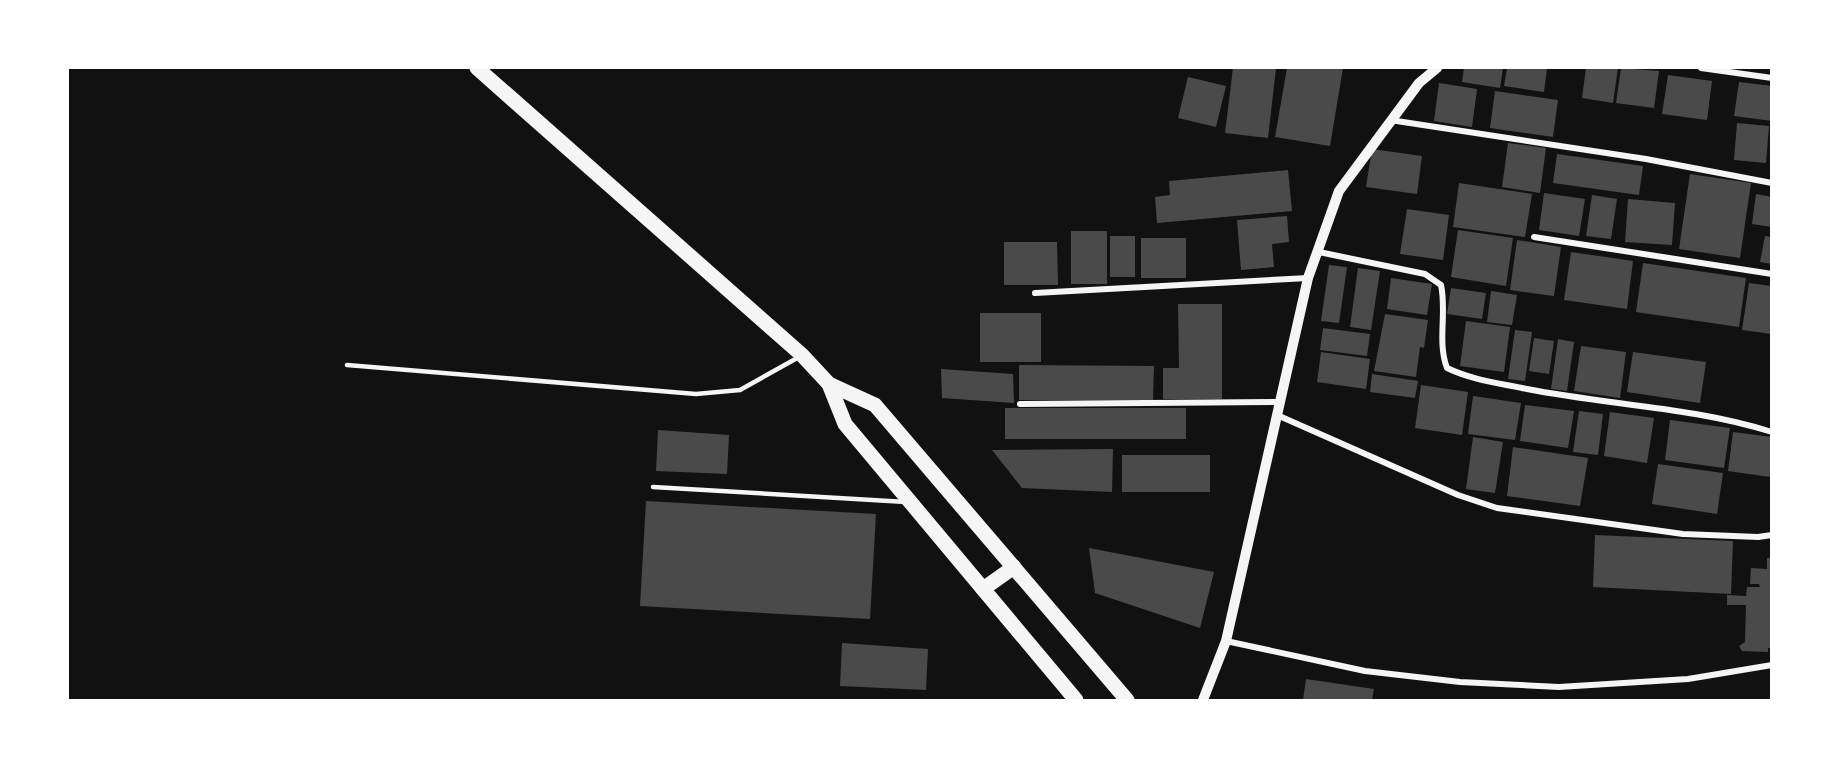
<svg xmlns="http://www.w3.org/2000/svg" width="1839" height="768" font-family="Literata,serif">
  <style>
    .building { fill: #4a4a4a }
    .lines { fill: none; stroke-linecap: round; stroke-linejoin: round }
    .service { stroke: #f5f5f5; stroke-width: 4.5 }
    .minor { stroke: #f5f5f5; stroke-width: 6 }
    .tertiary { stroke: #f5f5f5; stroke-width: 10 }
    .primary { stroke: #f5f5f5; stroke-width: 15 }
  </style>
  <rect width="100%" height="100%" fill="#111"/>
  <!-- building -->
  <g class="building">
    <path d="M 1233,68 L 1276,68 L 1268,138 L 1225,133 Z"/>
    <path d="M 1287,68 L 1343,68 L 1330,146 L 1275,137 Z"/>
    <path d="M 1464,68 L 1503,68 L 1500,88 L 1462,82 Z"/>
    <path d="M 1507,68 L 1547,68 L 1544,92 L 1504,86 Z"/>
    <path d="M 1586,68 L 1618,68 L 1613,103 L 1582,98 Z"/>
    <path d="M 1621,68 L 1659,71 L 1654,108 L 1616,103 Z"/>
    <path d="M 1668,75 L 1712,81 L 1707,120 L 1662,114 Z"/>
    <path d="M 1188,77 L 1226,86 L 1216,127 L 1178,118 Z"/>
    <path d="M 1739,82 L 1772,86 L 1772,121 L 1734,116 Z"/>
    <path d="M 1439,83 L 1477,89 L 1472,127 L 1434,121 Z"/>
    <path d="M 1495,91 L 1558,100 L 1553,137 L 1490,128 Z"/>
    <path d="M 1737,123 L 1769,126 L 1766,163 L 1734,160 Z"/>
    <path d="M 1508,143 L 1546,148 L 1540,193 L 1502,187 Z"/>
    <path d="M 1372,149 L 1422,156 L 1417,194 L 1366,187 Z"/>
    <path d="M 1557,154 L 1643,166 L 1639,195 L 1553,183 Z"/>
    <path d="M 1288,170 L 1292,211 L 1157,223 L 1155,197 L 1170,195 L 1169,181 Z"/>
    <path d="M 1690,174 L 1751,183 L 1740,258 L 1679,249 Z"/>
    <path d="M 1459,183 L 1532,194 L 1525,237 L 1453,227 Z"/>
    <path d="M 1544,193 L 1585,199 L 1579,236 L 1539,230 Z"/>
    <path d="M 1756,194 L 1772,197 L 1772,227 L 1752,224 Z"/>
    <path d="M 1592,195 L 1617,199 L 1611,239 L 1586,236 Z"/>
    <path d="M 1628,199 L 1675,203 L 1672,245 L 1625,242 Z"/>
    <path d="M 1407,209 L 1449,215 L 1443,260 L 1400,254 Z"/>
    <path d="M 1287,216 L 1289,242 L 1272,244 L 1274,267 L 1241,270 L 1237,220 Z"/>
    <path d="M 1458,230 L 1513,238 L 1506,286 L 1451,277 Z"/>
    <rect x="1071" y="231" width="36" height="53"/>
    <rect x="1110" y="236" width="25" height="41"/>
    <path d="M 1765,236 L 1772,237 L 1772,264 L 1760,262 Z"/>
    <rect x="1141" y="238" width="45" height="40"/>
    <path d="M 1517,240 L 1561,247 L 1554,296 L 1510,290 Z"/>
    <path d="M 1004,242 L 1057,242 L 1058,285 L 1004,285 Z"/>
    <path d="M 1571,252 L 1633,261 L 1627,309 L 1564,300 Z"/>
    <path d="M 1643,263 L 1746,278 L 1739,327 L 1636,312 Z"/>
    <path d="M 1329,265 L 1347,267 L 1339,323 L 1321,321 Z"/>
    <path d="M 1358,268 L 1380,271 L 1371,330 L 1350,327 Z"/>
    <path d="M 1391,278 L 1432,284 L 1427,315 L 1387,309 Z"/>
    <path d="M 1749,283 L 1772,286 L 1772,334 L 1742,330 Z"/>
    <path d="M 1451,288 L 1486,293 L 1482,319 L 1447,314 Z"/>
    <path d="M 1491,291 L 1517,295 L 1512,325 L 1487,322 Z"/>
    <path d="M 1178,304 L 1222,304 L 1222,399 L 1163,399 L 1163,368 L 1179,368 Z"/>
    <rect x="980" y="313" width="61" height="49"/>
    <path d="M 1385,314 L 1428,320 L 1424,348 L 1420,347 L 1416,377 L 1374,371 Z"/>
    <path d="M 1466,321 L 1510,327 L 1504,372 L 1460,366 Z"/>
    <path d="M 1323,328 L 1370,334 L 1367,356 L 1320,350 Z"/>
    <path d="M 1515,330 L 1532,332 L 1525,381 L 1508,379 Z"/>
    <path d="M 1534,338 L 1554,341 L 1549,374 L 1529,371 Z"/>
    <path d="M 1558,339 L 1574,342 L 1567,391 L 1551,389 Z"/>
    <path d="M 1581,346 L 1626,352 L 1620,398 L 1574,391 Z"/>
    <path d="M 1321,352 L 1370,359 L 1366,389 L 1317,382 Z"/>
    <path d="M 1633,352 L 1706,362 L 1700,403 L 1627,392 Z"/>
    <path d="M 1019,365 L 1154,366 L 1153,400 L 1019,400 Z"/>
    <path d="M 941,369 L 1013,374 L 1014,403 L 942,398 Z"/>
    <path d="M 1372,374 L 1418,381 L 1415,398 L 1370,392 Z"/>
    <path d="M 1421,385 L 1468,392 L 1462,435 L 1415,428 Z"/>
    <path d="M 1473,396 L 1521,403 L 1515,440 L 1468,434 Z"/>
    <path d="M 1525,405 L 1574,411 L 1568,448 L 1520,441 Z"/>
    <rect x="1005" y="408" width="181" height="31"/>
    <path d="M 1579,411 L 1603,414 L 1598,455 L 1573,452 Z"/>
    <path d="M 1610,412 L 1654,418 L 1647,463 L 1604,456 Z"/>
    <path d="M 1670,420 L 1730,428 L 1724,468 L 1665,460 Z"/>
    <path d="M 658,430 L 729,435 L 727,474 L 656,471 Z"/>
    <path d="M 1733,432 L 1772,437 L 1770,477 L 1728,471 Z"/>
    <path d="M 1473,437 L 1503,442 L 1495,493 L 1466,489 Z"/>
    <path d="M 1513,447 L 1588,458 L 1580,506 L 1507,496 Z"/>
    <path d="M 1113,449 L 1112,492 L 1022,488 L 992,450 Z"/>
    <rect x="1122" y="455" width="88" height="37"/>
    <path d="M 1658,464 L 1723,473 L 1717,514 L 1652,504 Z"/>
    <path d="M 646,501 L 876,514 L 870,619 L 640,606 Z"/>
    <path d="M 1595,535 L 1733,541 L 1731,594 L 1593,587 Z"/>
    <path d="M 1089,548 L 1214,572 L 1200,628 L 1095,593 Z"/>
    <path d="M 1767,558 L 1772,558 L 1772,648 L 1768,648 L 1768,652 L 1742,651 L 1739,646 L 1745,642 L 1746,605 L 1727,605 L 1727,595 L 1746,596 L 1747,587 L 1760,587 L 1759,584 L 1750,584 L 1751,568 L 1767,569 Z"/>
    <path d="M 842,643 L 928,649 L 926,690 L 840,686 Z"/>
    <path d="M 1306,679 L 1374,689 L 1372,700 L 1303,700 Z"/>
  </g>
  <g class="lines">
    <!-- service -->
    <g class="service">
      <path d="M 347,365 L 696,394 L 740,390 L 799,357"/>
      <path d="M 653,487 L 906,502"/>
    </g>
    <!-- minor -->
    <g class="minor">
      <path d="M 1701,68 L 1772,78"/>
      <path d="M 1390,120 L 1646,159 L 1772,183"/>
      <path d="M 1534,237 L 1772,274"/>
      <path d="M 1319,252 L 1425,274 L 1441,285 C 1447,312 1437,342 1447,368 C 1472,380 1499,383 1527,389 C 1608,405 1693,407 1772,432"/>
      <path d="M 1035,293 L 1308,278"/>
      <path d="M 1020,404 L 1279,402"/>
      <path d="M 1277,415 L 1458,495 L 1497,508 L 1683,534 L 1758,537 L 1772,535"/>
      <path d="M 1226,641 L 1365,671 L 1460,682 L 1559,687 L 1688,679 L 1772,665"/>
    </g>
    <!-- tertiary -->
    <path class="tertiary" d="M 1203,700 L 1226,641 L 1308,278 L 1339,191 L 1419,83 L 1437,68"/>
    <!-- primary -->
    <g class="primary">
      <path d="M 477,68 L 802,355 L 829,384 L 845,424 L 1076,700"/>
      <path d="M 829,384 L 875,405 L 1127,700"/>
      <path d="M 983,589 L 1014,567"/>
    </g>
  </g>
  <!-- border -->
  <rect width="1839" height="768" fill="none" stroke="#ffffff" stroke-width="138"/>
</svg>
